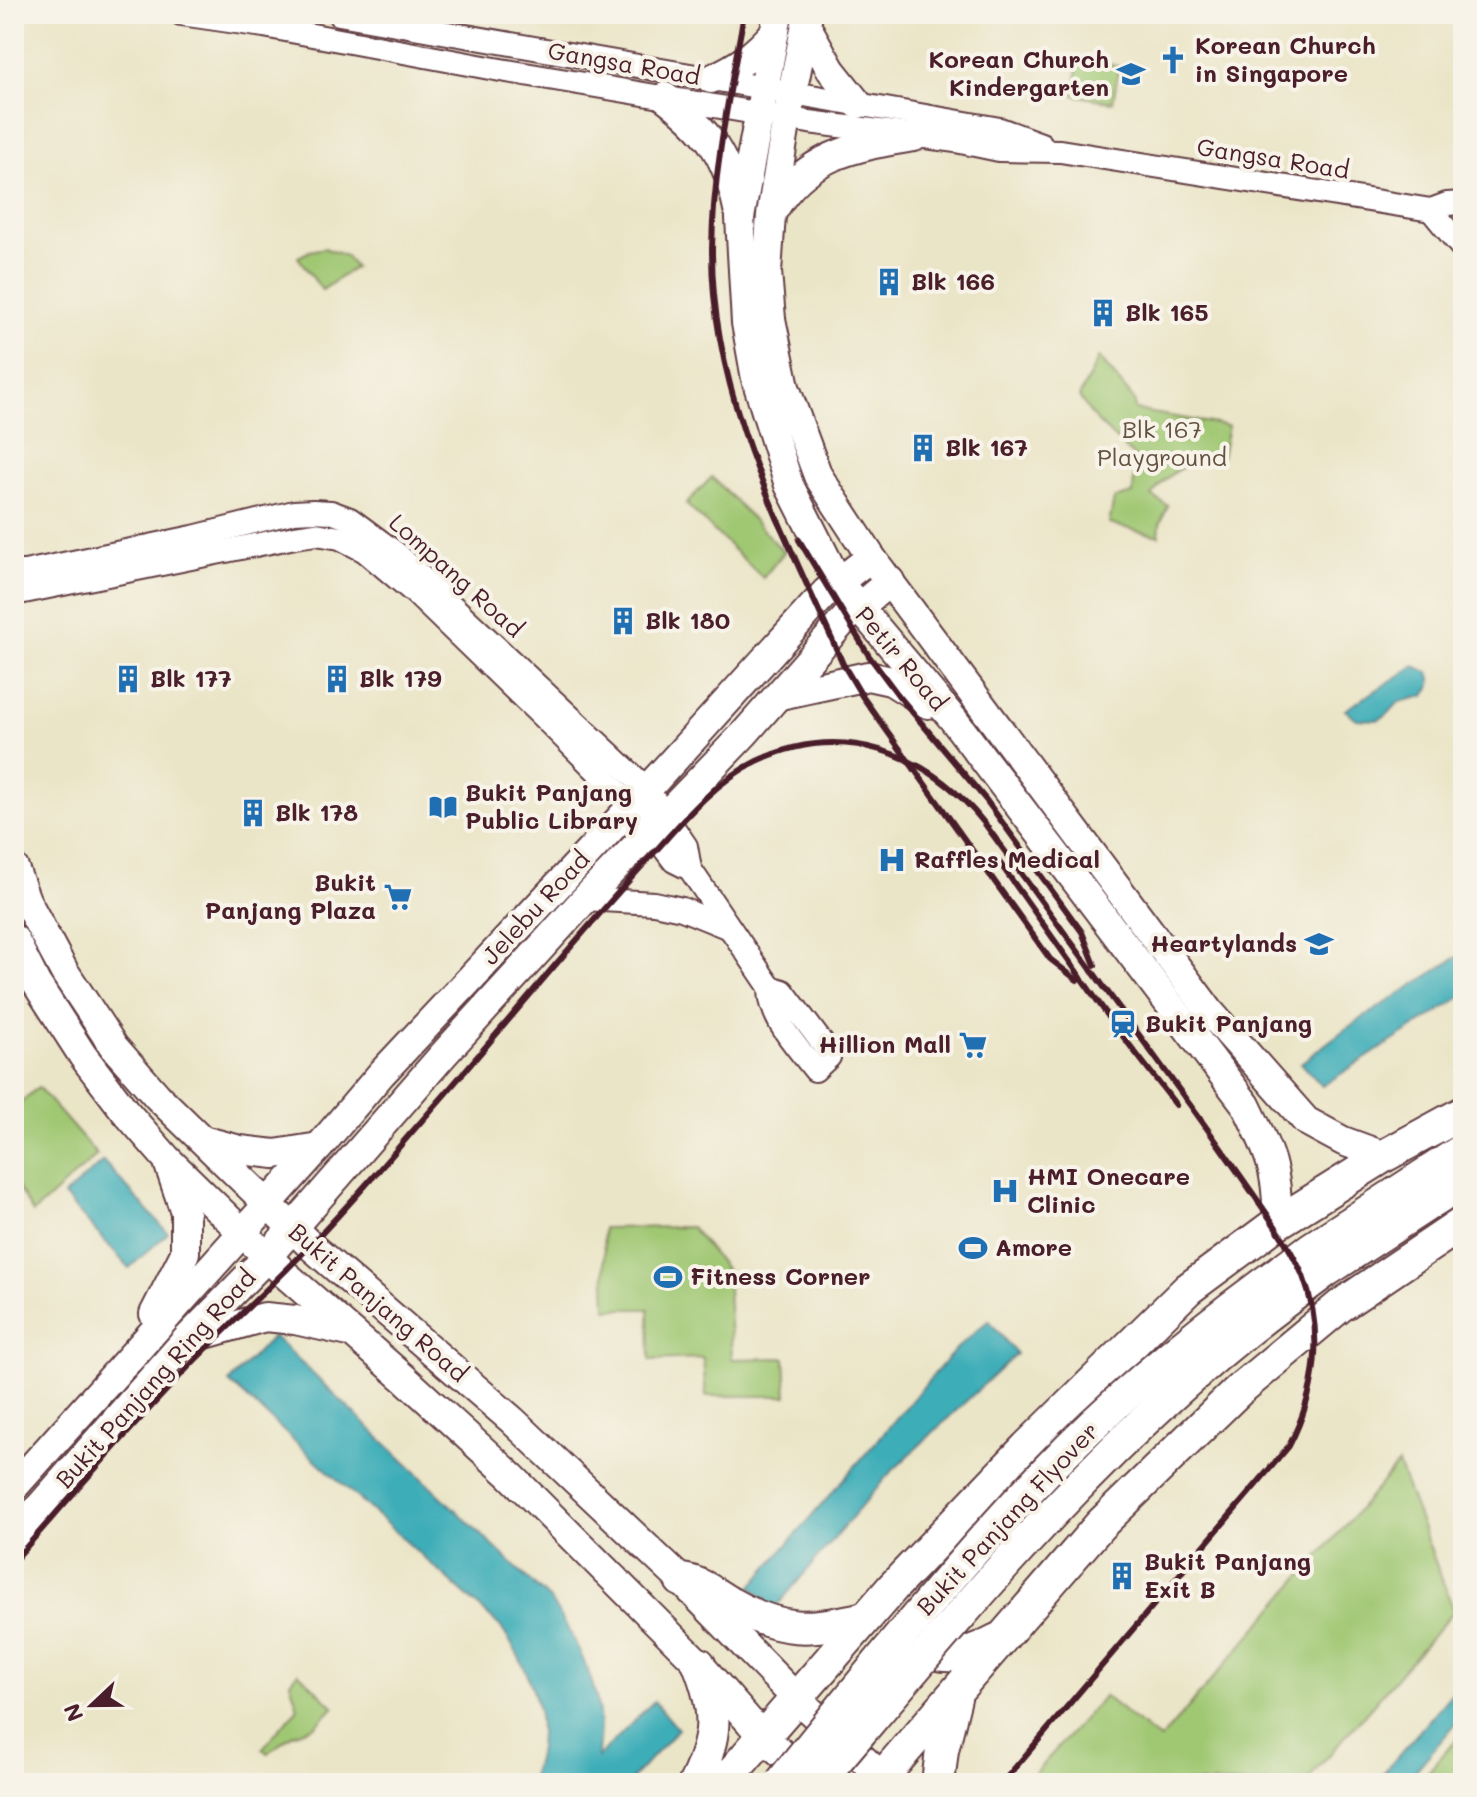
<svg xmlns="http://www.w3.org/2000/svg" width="1477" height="1797" font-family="Mali,sans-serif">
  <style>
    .green { fill: #a0c873; stroke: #75744f; stroke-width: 2 }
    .water { fill: #3dadb8; stroke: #446672; stroke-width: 2 }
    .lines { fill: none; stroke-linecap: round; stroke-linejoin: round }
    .minor-casing { stroke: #623d43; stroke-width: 26 }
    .major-casing { stroke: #623d43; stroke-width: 32 }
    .highway-casing { stroke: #623d43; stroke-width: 36 }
    .minor { stroke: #fff; stroke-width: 22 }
    .major { stroke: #fff; stroke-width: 28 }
    .highway { stroke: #fff; stroke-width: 32 }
    .rail { stroke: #4a1f2b; stroke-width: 6 }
    .highway-bridge-casing { stroke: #623d43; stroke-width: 36; stroke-linecap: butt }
    .highway-bridge { stroke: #fff; stroke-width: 32 }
    .labels { text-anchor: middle; stroke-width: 8; stroke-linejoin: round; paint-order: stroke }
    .poi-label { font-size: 24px; font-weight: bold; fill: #4a1f2b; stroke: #f7f3e8; text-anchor: start }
    .street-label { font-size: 24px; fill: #4a1f2b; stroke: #f7f3e8 }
    .park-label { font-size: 24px; fill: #645241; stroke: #f7f3e8 }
  </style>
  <rect width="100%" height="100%" fill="#f7f3e8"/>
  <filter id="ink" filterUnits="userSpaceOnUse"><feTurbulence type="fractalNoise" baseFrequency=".0125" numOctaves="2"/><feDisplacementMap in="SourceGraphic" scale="16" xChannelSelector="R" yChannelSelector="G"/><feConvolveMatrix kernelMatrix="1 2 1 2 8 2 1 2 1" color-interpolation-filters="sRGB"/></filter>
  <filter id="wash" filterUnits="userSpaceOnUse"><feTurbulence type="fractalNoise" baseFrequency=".006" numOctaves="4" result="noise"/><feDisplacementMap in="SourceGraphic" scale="32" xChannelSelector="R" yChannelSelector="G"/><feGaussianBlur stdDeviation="1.8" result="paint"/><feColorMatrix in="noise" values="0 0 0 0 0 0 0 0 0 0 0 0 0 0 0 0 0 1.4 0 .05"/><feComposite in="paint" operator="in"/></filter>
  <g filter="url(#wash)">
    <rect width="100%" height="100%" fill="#ebe5c8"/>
    <!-- green -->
    <g class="green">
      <path d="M 1080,57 L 1119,66 L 1113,102 L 1073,95 Z"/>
      <path d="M 324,248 L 346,256 L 355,267 L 322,290 L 298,257 L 310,251 Z"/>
      <path d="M 1099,357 L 1134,400 L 1135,410 L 1228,426 L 1222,456 C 1192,459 1168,470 1152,496 L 1168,506 L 1160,524 L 1159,536 L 1109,524 L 1114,499 L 1133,494 L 1135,458 L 1094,418 L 1079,397 Z"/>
      <path d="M 712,477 L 784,552 L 763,578 L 686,504 Z"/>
      <path d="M 38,1087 L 97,1155 L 33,1213 L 14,1182 L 14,1109 Z"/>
      <path d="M 691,1227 L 727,1271 L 732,1359 L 785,1358 L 787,1396 L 706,1396 L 703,1358 L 650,1360 L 649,1309 L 606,1309 L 603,1228 Z"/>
      <path d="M 1398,1464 L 1454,1611 L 1305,1783 L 1026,1783 L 1104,1696 L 1160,1740 Z"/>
      <path d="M 298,1672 L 334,1707 L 315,1726 L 293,1734 L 268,1753 L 262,1749 L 298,1708 L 290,1682 Z"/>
      <path d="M 1463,1732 L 1463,1783 L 1418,1783 Z"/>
    </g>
    <!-- water -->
    <g class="water">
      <path d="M 1414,666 L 1429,672 C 1433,682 1432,688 1424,696 L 1399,702 L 1387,715 L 1377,720 L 1357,719 L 1345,710 Z"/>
      <path d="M 1463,953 L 1463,996 L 1322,1086 L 1301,1063 L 1344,1030 Z"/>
      <path d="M 103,1161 L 168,1233 L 129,1268 L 64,1196 Z"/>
      <path d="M 989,1320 L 1016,1354 L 887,1476 L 775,1608 L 751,1587 L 955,1350 Z"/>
      <path d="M 273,1336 L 550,1600 C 574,1636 599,1682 600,1726 C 600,1737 598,1747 598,1757 L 654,1701 L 678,1729 L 628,1783 L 529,1783 C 554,1727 533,1674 500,1626 L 229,1382 Z"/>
      <path d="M 1463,1680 L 1463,1715 L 1405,1783 L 1375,1783 Z"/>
    </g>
  </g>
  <g filter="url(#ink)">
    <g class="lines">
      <defs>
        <g id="minor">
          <path d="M 181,14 L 264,26 L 495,69 L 809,122 L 956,141 L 999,150 L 1060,151 L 1431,210 L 1447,204 L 1463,203"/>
          <path d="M 339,14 L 1000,129 L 1041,144"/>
          <path d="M 1431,210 L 1463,249"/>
          <path d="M 14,572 L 25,572 L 193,537 L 294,512 L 313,511 L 331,512 L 350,519 L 396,553 L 647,789 L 686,846 L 690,869"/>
          <path d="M 14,594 L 295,537 L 316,534 L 340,538 L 365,551 L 416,594 L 550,724 L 632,806 L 674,861 L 690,869 L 770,987 C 769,1019 797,1046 815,1070 L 829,1057 L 828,1051 L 783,991 L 770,987"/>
          <path d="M 585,899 L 654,903 L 682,909 L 729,928"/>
        </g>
        <g id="major">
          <path d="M 778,14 L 740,218 L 746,323 L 756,379 L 789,485 L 838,582 L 953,719 L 1246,1105 C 1268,1150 1279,1171 1277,1223"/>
          <path d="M 808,14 L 787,118 L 771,215 L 767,272 L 771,319 L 785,387 L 818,476 L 871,557 L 1210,1012 L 1306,1121 L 1343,1141 L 1384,1156"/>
          <path d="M 806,25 L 831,70 L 858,104"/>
          <path d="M 711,79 C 738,67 756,54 775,32"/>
          <path d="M 665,97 C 708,130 727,155 738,209"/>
          <path d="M 773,211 C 806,154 854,147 914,137"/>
          <path d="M 780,695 L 868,676 L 891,681 L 928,704"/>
          <path d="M 14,868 L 26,900 L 64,971 L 114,1047 L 158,1097 L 313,1248 L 512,1420 L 681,1580 L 795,1697 L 889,1783"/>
          <path d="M 14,939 L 36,983 L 83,1056 L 125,1111 L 167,1159 L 286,1275 L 405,1379 L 511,1476 L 699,1664 L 763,1737 L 811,1779"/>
          <path d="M 206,1141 L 240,1150 L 275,1154 L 319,1147"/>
          <path d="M 154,1314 L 185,1253 L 185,1212 L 169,1165"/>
          <path d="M 191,1338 L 265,1317 L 295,1320 L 349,1332"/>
          <path d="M 14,1487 L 319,1147 L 381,1074 L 632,806 L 826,592 L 871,557"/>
          <path d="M 14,1536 L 187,1339 L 267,1257 L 443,1055 L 585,899 L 744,734 L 845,619 L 890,581"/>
        </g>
        <g id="highway">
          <path d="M 1263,1284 L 1312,1248 L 1463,1150"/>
          <path d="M 1280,1305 L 1327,1270 L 1463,1181"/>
          <path d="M 681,1580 C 701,1582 715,1595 731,1604 C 781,1632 810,1631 864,1618"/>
          <path d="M 910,1635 C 933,1666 968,1656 997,1640"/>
          <path d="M 695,1783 C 717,1737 718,1712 699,1664"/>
          <path d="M 723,1783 L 893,1587 L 1027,1447 L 1188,1289 L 1277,1223 L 1384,1156 L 1463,1113"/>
          <path d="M 877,1783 L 1100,1525 L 1239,1390 L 1340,1306 L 1463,1223"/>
          <path d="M 938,1783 L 942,1750 L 955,1698"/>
        </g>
      </defs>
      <!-- minor casing -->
      <use href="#minor" class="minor-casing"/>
      <!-- major casing -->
      <use href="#major" class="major-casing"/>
      <!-- highway casing -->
      <use href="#highway" class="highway-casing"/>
      <!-- minor -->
      <use href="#minor" class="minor"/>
      <!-- major -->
      <use href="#major" class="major"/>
      <!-- highway -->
      <use href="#highway" class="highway"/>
      <!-- rail -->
      <g class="rail">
        <path d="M 744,14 C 730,92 713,170 712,249 C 711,399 784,531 843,664 L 862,696 L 1050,959 L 1077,980"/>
        <path d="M 799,540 L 869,656 L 898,695 L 986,800 L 1082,932 L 1095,965"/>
        <path d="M 997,859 L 1118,1030 L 1176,1105"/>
        <path d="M 14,1561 C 74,1493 133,1424 196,1359 C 231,1323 267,1290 302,1254 C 340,1215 376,1174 411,1133 C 489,1045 563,953 642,866 C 677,828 710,784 757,761 C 843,720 929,753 985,824 C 1055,919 1124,1014 1193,1109 C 1214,1138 1235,1168 1256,1198 C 1273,1223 1291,1248 1303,1276 C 1325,1334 1316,1393 1289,1446 L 1002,1783"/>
      </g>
      <defs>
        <g id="highway-bridge">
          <path d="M 781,1783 C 867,1676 953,1569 1048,1469 C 1113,1401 1187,1340 1263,1284"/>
          <path d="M 817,1783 C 961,1614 1102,1439 1280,1305"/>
        </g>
      </defs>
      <!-- highway-bridge casing -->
      <use href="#highway-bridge" class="highway-bridge-casing"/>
      <!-- highway-bridge -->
      <use href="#highway-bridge" class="highway-bridge"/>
    </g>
  </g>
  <!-- icons -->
  <defs>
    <symbol id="church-bare" viewBox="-9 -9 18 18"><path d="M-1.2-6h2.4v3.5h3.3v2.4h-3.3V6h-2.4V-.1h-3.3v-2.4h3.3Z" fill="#1f6fb2" stroke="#f7f3e8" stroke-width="2.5" paint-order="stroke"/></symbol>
    <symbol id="school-bare" viewBox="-9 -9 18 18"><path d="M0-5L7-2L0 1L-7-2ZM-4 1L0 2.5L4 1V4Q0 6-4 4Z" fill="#1f6fb2" stroke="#f7f3e8" stroke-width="2.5" paint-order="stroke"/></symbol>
    <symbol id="building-bare" viewBox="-9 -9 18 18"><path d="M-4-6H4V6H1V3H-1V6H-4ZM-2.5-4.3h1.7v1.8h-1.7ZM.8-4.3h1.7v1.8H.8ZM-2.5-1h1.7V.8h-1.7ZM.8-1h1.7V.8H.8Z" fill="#1f6fb2" stroke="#f7f3e8" stroke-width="2.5" paint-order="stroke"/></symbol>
    <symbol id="library-bare" viewBox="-9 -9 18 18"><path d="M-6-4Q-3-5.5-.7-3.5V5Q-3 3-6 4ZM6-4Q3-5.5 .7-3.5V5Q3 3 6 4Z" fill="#1f6fb2" stroke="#f7f3e8" stroke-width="2.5" paint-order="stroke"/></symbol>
    <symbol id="hospital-bare" viewBox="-9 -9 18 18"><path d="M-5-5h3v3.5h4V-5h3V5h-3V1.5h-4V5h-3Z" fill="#1f6fb2" stroke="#f7f3e8" stroke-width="2.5" paint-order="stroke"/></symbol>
    <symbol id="supermarket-bare" viewBox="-9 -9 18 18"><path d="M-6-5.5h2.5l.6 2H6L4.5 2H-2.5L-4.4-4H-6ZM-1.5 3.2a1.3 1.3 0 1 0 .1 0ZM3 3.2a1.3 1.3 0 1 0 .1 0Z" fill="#1f6fb2" stroke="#f7f3e8" stroke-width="2.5" paint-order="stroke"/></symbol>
    <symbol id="station-bare" viewBox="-9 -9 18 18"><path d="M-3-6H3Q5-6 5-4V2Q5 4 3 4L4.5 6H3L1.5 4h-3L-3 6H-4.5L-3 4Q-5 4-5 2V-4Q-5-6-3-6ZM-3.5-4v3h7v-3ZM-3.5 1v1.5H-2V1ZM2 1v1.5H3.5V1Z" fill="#1f6fb2" stroke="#f7f3e8" stroke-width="2.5" paint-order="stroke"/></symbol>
    <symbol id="stadium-bare" viewBox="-9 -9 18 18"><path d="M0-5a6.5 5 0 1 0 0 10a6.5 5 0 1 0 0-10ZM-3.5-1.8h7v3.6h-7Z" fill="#1f6fb2" stroke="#f7f3e8" stroke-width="2.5" paint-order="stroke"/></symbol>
  </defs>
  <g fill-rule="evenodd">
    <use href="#church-bare" x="1153" y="40" width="40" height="40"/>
    <use href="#school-bare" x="1111" y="54" width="40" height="40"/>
    <use href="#building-bare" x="869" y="262" width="40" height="40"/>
    <use href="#building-bare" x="1083" y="293" width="40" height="40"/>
    <use href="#building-bare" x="903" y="428" width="40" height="40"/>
    <use href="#building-bare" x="603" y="601" width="40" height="40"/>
    <use href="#building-bare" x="108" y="659" width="40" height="40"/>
    <use href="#building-bare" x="317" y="659" width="40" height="40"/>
    <use href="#library-bare" x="423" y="787" width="40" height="40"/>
    <use href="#building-bare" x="233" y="793" width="40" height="40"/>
    <use href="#hospital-bare" x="872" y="840" width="40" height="40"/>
    <use href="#supermarket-bare" x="378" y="877" width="40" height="40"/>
    <use href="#school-bare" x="1299" y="924" width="40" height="40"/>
    <use href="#station-bare" x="1103" y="1004" width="40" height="40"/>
    <use href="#supermarket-bare" x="953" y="1025" width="40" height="40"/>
    <use href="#hospital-bare" x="985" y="1171" width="40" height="40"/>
    <use href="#stadium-bare" x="953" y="1228" width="40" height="40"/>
    <use href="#stadium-bare" x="648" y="1257" width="40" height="40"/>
    <use href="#building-bare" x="1102" y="1556" width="40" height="40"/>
  </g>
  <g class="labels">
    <!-- poi labels -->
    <g class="poi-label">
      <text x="1195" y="54">Korean Church<tspan x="1195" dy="28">in Singapore</tspan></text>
      <text x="1109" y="68" text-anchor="end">Korean Church<tspan x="1109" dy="28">Kindergarten</tspan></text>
      <text x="911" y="290">Blk 166</text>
      <text x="1125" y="321">Blk 165</text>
      <text x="945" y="456">Blk 167</text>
      <text x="645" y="629">Blk 180</text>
      <text x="150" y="687">Blk 177</text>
      <text x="359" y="687">Blk 179</text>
      <text x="465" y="801">Bukit Panjang<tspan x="465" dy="28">Public Library</tspan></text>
      <text x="275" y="821">Blk 178</text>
      <text x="914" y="868">Raffles Medical</text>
      <text x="376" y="891" text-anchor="end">Bukit<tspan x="376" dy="28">Panjang Plaza</tspan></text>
      <text x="1297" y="952" text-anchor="end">Heartylands</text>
      <text x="1145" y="1032">Bukit Panjang</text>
      <text x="951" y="1053" text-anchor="end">Hillion Mall</text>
      <text x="1027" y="1185">HMI Onecare<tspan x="1027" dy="28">Clinic</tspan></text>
      <text x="995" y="1256">Amore</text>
      <text x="690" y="1285">Fitness Corner</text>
      <text x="1144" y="1570">Bukit Panjang<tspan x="1144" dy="28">Exit B</tspan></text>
    </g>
    <!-- street labels -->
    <g class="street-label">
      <text transform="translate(624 64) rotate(10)" y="8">Gangsa Road</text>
      <text transform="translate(1273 159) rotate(9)" y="8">Gangsa Road</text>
      <text transform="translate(456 576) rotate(42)" y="8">Lompang Road</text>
      <text transform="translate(901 659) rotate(50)" y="8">Petir Road</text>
      <text transform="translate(536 908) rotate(-47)" y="8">Jelebu Road</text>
      <text transform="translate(378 1303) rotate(41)" y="8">Bukit Panjang Road</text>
      <text transform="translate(156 1379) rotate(-48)" y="8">Bukit Panjang Ring Road</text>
      <text transform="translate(1008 1519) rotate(-47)" y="8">Bukit Panjang Flyover</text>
    </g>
    <!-- park labels -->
    <g class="park-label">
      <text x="1162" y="438">Blk 167<tspan x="1162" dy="28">Playground</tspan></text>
    </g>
  </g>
  <!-- margin -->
  <rect width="1477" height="1797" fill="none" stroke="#f7f3e8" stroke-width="48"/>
  <!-- north arrow -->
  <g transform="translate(92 1705) rotate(248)" stroke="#f7f3e8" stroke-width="6" paint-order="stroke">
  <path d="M0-6L14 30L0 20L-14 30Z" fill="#4a1f2b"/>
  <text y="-12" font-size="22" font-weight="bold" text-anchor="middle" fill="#4a1f2b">N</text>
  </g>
</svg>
